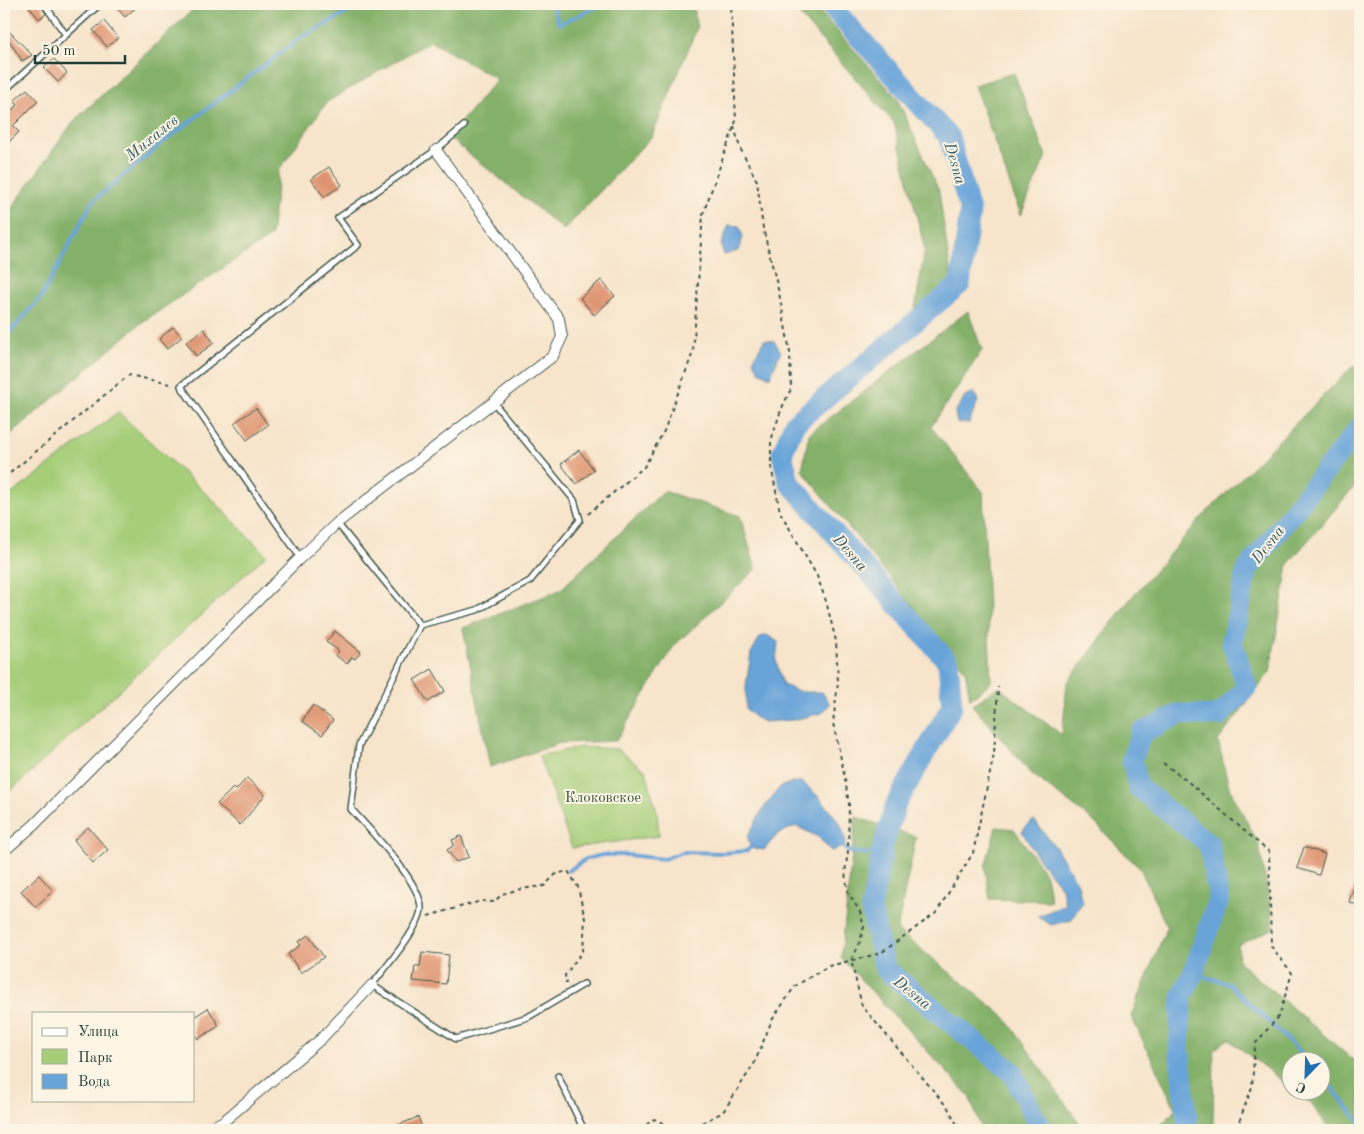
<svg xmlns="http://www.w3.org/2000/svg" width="1364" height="1134" font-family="'Old Standard TT',serif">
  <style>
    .green { fill: #a6ce79; stroke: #628656 }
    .forest { fill: #84b169; stroke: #52774e }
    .water { fill: #69a4d9; stroke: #447086 }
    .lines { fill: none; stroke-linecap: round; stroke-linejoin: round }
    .stream { stroke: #69a4d9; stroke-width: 4 }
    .river { stroke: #69a4d9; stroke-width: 21 }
    .building { fill: #df9471 }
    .lane-casing { stroke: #3f564b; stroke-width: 8 }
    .street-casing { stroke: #3f564b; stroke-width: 12 }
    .path { stroke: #3f564b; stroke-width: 2; stroke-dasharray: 4 4; stroke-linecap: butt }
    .lane { stroke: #fff; stroke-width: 5 }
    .street { stroke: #fff; stroke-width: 10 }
    .labels { text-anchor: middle; stroke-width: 4; stroke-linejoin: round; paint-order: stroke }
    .park-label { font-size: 15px; fill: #3a5a42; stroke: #fcf5e5 }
    .water-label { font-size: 16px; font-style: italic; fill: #355c66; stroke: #fcf5e5 }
  </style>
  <rect width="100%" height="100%" fill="#fcf5e5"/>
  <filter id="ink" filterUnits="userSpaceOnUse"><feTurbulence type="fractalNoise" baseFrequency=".02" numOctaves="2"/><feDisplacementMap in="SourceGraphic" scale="10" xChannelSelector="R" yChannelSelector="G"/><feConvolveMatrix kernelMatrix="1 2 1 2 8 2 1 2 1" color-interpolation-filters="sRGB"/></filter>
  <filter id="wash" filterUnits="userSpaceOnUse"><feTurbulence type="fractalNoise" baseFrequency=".0096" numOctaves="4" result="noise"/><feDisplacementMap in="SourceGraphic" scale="20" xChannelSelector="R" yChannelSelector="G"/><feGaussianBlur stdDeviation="1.12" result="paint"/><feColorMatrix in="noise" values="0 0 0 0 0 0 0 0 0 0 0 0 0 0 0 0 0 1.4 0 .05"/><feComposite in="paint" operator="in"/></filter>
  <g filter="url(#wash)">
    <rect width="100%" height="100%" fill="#f7e4cb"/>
    <!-- green -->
    <g class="green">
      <path d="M 118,412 L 217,504 L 266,555 L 4,797 L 4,500 Z"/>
      <path d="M 581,747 L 617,749 L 646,771 L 657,813 L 659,836 L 572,848 L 539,756 Z"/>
    </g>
    <!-- forest -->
    <g class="forest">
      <path d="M 199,4 L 693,4 L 697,28 L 652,136 L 564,230 L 448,137 L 497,79 L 430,41 L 327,102 L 279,170 L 271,236 L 141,323 L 4,440 L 4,219 L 73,122 Z"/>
      <path d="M 790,4 L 813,4 L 897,98 L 939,191 L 952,283 L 915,308 L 925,250 L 894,123 Z"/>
      <path d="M 1014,73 L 1046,156 L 1021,215 L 974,85 Z"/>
      <path d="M 968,311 L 982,350 L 931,427 L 983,492 L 991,682 L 970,699 L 965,670 L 802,470 L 809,434 Z"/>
      <path d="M 1360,363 L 1360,480 L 1288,564 L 1270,672 L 1218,741 L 1229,787 L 1259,845 L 1274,928 L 1238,945 L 1239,962 L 1360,1066 L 1360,1130 L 1330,1130 L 1312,1104 L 1296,1092 L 1322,1092 L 1322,1062 L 1292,1062 L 1291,1088 L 1228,1039 L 1214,1050 L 1213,1130 L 1156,1130 L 1176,1110 L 1131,1016 L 1167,927 L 1141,870 L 1092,820 L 1032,774 L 972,705 L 998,687 L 1062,735 L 1067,683 L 1126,604 L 1202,517 L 1351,368 Z"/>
      <path d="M 664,491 L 740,516 L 756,569 L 674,646 L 616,741 L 560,743 L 490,767 L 463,628 L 560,590 Z"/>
      <path d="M 856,817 L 916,837 L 897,930 L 1005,1017 L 1084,1130 L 982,1130 L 969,1096 L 841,958 Z"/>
      <path d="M 996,827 L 1014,829 L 1046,875 L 1051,901 L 990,899 L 985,867 Z"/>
    </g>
    <!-- water -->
    <g class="water">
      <path d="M 729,225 L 739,226 L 743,237 L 738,251 L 724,255 L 721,245 Z"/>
      <path d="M 764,340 L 774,341 L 781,351 L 770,377 L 759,371 L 753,360 Z"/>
      <path d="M 974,392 L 978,401 L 969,423 L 957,423 L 955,412 L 965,397 Z"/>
      <path d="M 767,635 L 778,642 L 776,661 L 783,685 L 801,692 L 822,692 L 830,704 L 822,713 L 793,720 L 764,722 L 753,716 L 746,709 L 746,686 L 751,653 L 760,637 Z"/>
      <path d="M 792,782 L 802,782 L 819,797 L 840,823 L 846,841 L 843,847 L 831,851 L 818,837 L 796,826 L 778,834 L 764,850 L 750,848 L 748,836 L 762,810 L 780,787 Z"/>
      <path d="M 1034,820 L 1057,849 L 1078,884 L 1082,903 L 1071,920 L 1051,925 L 1038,916 L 1065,905 L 1062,888 L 1040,861 L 1022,832 L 1026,826 Z"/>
    </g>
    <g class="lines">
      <!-- stream -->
      <g class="stream">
        <path d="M 552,4 L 559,24 L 604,4"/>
        <path d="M 4,339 L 42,296 L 92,202 L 162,143 L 299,39 L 363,4"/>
        <path d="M 841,845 L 848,851 L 867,854 L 883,846"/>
        <path d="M 568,871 L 586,859 L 602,855 L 628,855 L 664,859 L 682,852 L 723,853 L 747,851 L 752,845"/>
        <path d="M 1193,974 L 1228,983 L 1311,1062"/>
        <path d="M 1322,1075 L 1360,1123"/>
      </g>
      <!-- river -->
      <g class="river">
        <path d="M 829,4 L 949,137 L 970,211 L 960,284 L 794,424 L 782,454 L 789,482 L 948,662 L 952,706 L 896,804 L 883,846 L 871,909 L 885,969 L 1012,1072 L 1039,1125 L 1038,1130"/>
        <path d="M 1188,1130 L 1179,1048 L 1182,996 L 1193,974 L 1219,899 L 1209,844 L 1138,787 L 1132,760 L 1141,733 L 1179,714 L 1219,716 L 1247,687 L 1232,642 L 1247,570 L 1360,427"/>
      </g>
    </g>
    <g id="blocks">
      <!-- building -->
      <g class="building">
        <path d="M 27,4 L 40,4 L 46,14 L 39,19 Z"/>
        <path d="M 113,4 L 140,4 L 125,17 Z"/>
        <path d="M 104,21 L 118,38 L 107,47 L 93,30 Z"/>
        <path d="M 6,28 L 32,55 L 22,61 L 4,32 Z"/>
        <path d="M 54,59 L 67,73 L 58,82 L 44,68 Z"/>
        <path d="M 27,89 L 38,101 L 13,126 L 19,132 L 4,147 L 4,116 L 18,105 L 14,101 Z"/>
        <path d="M 329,167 L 342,185 L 324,197 L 311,179 Z"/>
        <path d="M 601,280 L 615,296 L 594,315 L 580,298 Z"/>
        <path d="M 173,327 L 182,337 L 167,349 L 159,339 Z"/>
        <path d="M 204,329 L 214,343 L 196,356 L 186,342 Z"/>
        <path d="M 256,408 L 268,425 L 247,440 L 234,423 Z"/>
        <path d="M 579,450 L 594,470 L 576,484 L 561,464 Z"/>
        <path d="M 335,631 L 361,652 L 355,659 L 352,657 L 347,664 L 335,655 L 339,651 L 326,642 Z"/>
        <path d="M 432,669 L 445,691 L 428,702 L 414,680 Z"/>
        <path d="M 313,705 L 333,720 L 322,735 L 302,721 Z"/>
        <path d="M 247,778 L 265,795 L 240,825 L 217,804 L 233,788 L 236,790 Z"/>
        <path d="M 88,827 L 108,850 L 93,863 L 74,840 Z"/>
        <path d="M 461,836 L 469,857 L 456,862 L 447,850 L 454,845 L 452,840 Z"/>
        <path d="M 1304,847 L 1325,854 L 1319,875 L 1297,868 Z"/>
        <path d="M 1358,874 L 1360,874 L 1360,906 L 1349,902 Z"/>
        <path d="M 39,875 L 53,891 L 35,907 L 21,891 Z"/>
        <path d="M 308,935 L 324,957 L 301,973 L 288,954 L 301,945 L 298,942 Z"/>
        <path d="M 422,952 L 449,955 L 446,984 L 413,981 L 415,966 L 420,966 Z"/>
        <path d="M 208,1008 L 219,1026 L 198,1039 L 194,1033 L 194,1017 Z"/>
        <path d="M 418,1117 L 423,1130 L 386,1130 Z"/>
      </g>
    </g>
  </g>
  <g filter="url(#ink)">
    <use href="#blocks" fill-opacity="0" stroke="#3f564b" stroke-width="1"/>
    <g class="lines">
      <defs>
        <g id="lane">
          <path d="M 44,4 L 66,35"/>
          <path d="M 4,91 L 100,4"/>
          <path d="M 494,403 L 574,500 L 580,520 L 530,581 L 477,610 L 420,625 L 359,745 L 351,809 C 368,828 421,882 421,908 C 421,927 384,969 372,985 L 456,1039 L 528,1017 L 584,984"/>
          <path d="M 337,523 L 420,625"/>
          <path d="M 300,557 L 181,386 L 358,245 L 338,218 L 436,150 L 464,126"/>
          <path d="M 558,1076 L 584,1130"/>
        </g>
        <g id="street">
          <path d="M 4,851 L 34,825 L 298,560 L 337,523 L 553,356 L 562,337 L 559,319 L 436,150"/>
          <path d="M 206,1130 L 224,1121 L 321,1039 L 372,985"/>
        </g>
      </defs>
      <!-- lane casing -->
      <use href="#lane" class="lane-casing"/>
      <!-- street casing -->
      <use href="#street" class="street-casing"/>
      <!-- path -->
      <g class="path">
        <path d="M 734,126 L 740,148 L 757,181 L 763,228 L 779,293 L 790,352 L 791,389 L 781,410 L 771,441 L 771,466 L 780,512 L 817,576 L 826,601 L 836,641 L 838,683 L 833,723 L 843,768 L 849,804 L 848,851 L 845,873 L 848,892 L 860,912 L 864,927 L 859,945 L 851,960 L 862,1006 L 948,1108 L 960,1130"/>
        <path d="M 4,478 L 129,375 L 174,385"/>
        <path d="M 588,514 L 644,467 L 664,431 L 693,352 L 703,214 L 736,121 L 731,4"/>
        <path d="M 1163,763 L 1186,780 L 1269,852 L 1271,946 L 1292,973 L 1279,1016 L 1255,1044 L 1252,1087 L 1236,1130"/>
        <path d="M 428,916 L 481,901 L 494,902 L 502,894 L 521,889 L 544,886 L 556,874 L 568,871 L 578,887 L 585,919 L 583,951 L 565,975 L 566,984"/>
        <path d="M 640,1130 L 654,1119 L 679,1130"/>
        <path d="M 688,1130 L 723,1112 L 754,1064 L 772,1020 L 795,986 L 829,966 L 881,953 L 936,913 L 973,853 L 994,754 L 998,687"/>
      </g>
      <!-- lane -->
      <use href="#lane" class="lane"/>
      <!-- street -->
      <use href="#street" class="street"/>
    </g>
  </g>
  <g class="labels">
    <!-- park labels -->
    <g class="park-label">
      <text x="603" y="802">Клоковское</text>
    </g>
    <!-- water labels -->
    <g class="water-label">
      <text transform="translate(151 137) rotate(-39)" y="6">Михалев</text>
      <text transform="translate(956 163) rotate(74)" y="6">Desna</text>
      <text transform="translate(1267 544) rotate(-52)" y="6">Desna</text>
      <text transform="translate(851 552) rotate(49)" y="6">Desna</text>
      <text transform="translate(913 992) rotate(39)" y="6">Desna</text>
    </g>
  </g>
  <!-- margin -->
  <rect width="1364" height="1134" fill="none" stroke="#fcf5e5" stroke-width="20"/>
  <!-- legend -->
  <rect x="32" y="1012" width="162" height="90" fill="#fcf5e5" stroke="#a4ab9e"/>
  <rect x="42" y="1028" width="25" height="8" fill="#ffffff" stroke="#a4ab9e"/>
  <text x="78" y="1036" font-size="15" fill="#1f3d34">Улица</text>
  <rect x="42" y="1049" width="25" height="15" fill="#a6ce79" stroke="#a4ab9e"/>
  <text x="78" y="1062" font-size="15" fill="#1f3d34">Парк</text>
  <rect x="42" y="1074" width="25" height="15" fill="#69a4d9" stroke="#a4ab9e"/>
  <text x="78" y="1086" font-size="15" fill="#1f3d34">Вода</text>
  <!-- north arrow -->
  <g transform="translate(1306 1076) rotate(203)"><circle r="24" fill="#fcf5e5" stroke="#a4ab9e"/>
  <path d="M0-4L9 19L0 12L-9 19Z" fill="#1f6fb2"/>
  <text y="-8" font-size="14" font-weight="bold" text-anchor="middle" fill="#1f3d34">С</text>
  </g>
  <!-- scale -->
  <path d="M35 55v8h90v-8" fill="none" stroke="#1f3d34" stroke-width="2.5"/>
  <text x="42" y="55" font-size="15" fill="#1f3d34" stroke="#fcf5e5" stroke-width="4" paint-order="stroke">50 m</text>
</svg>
